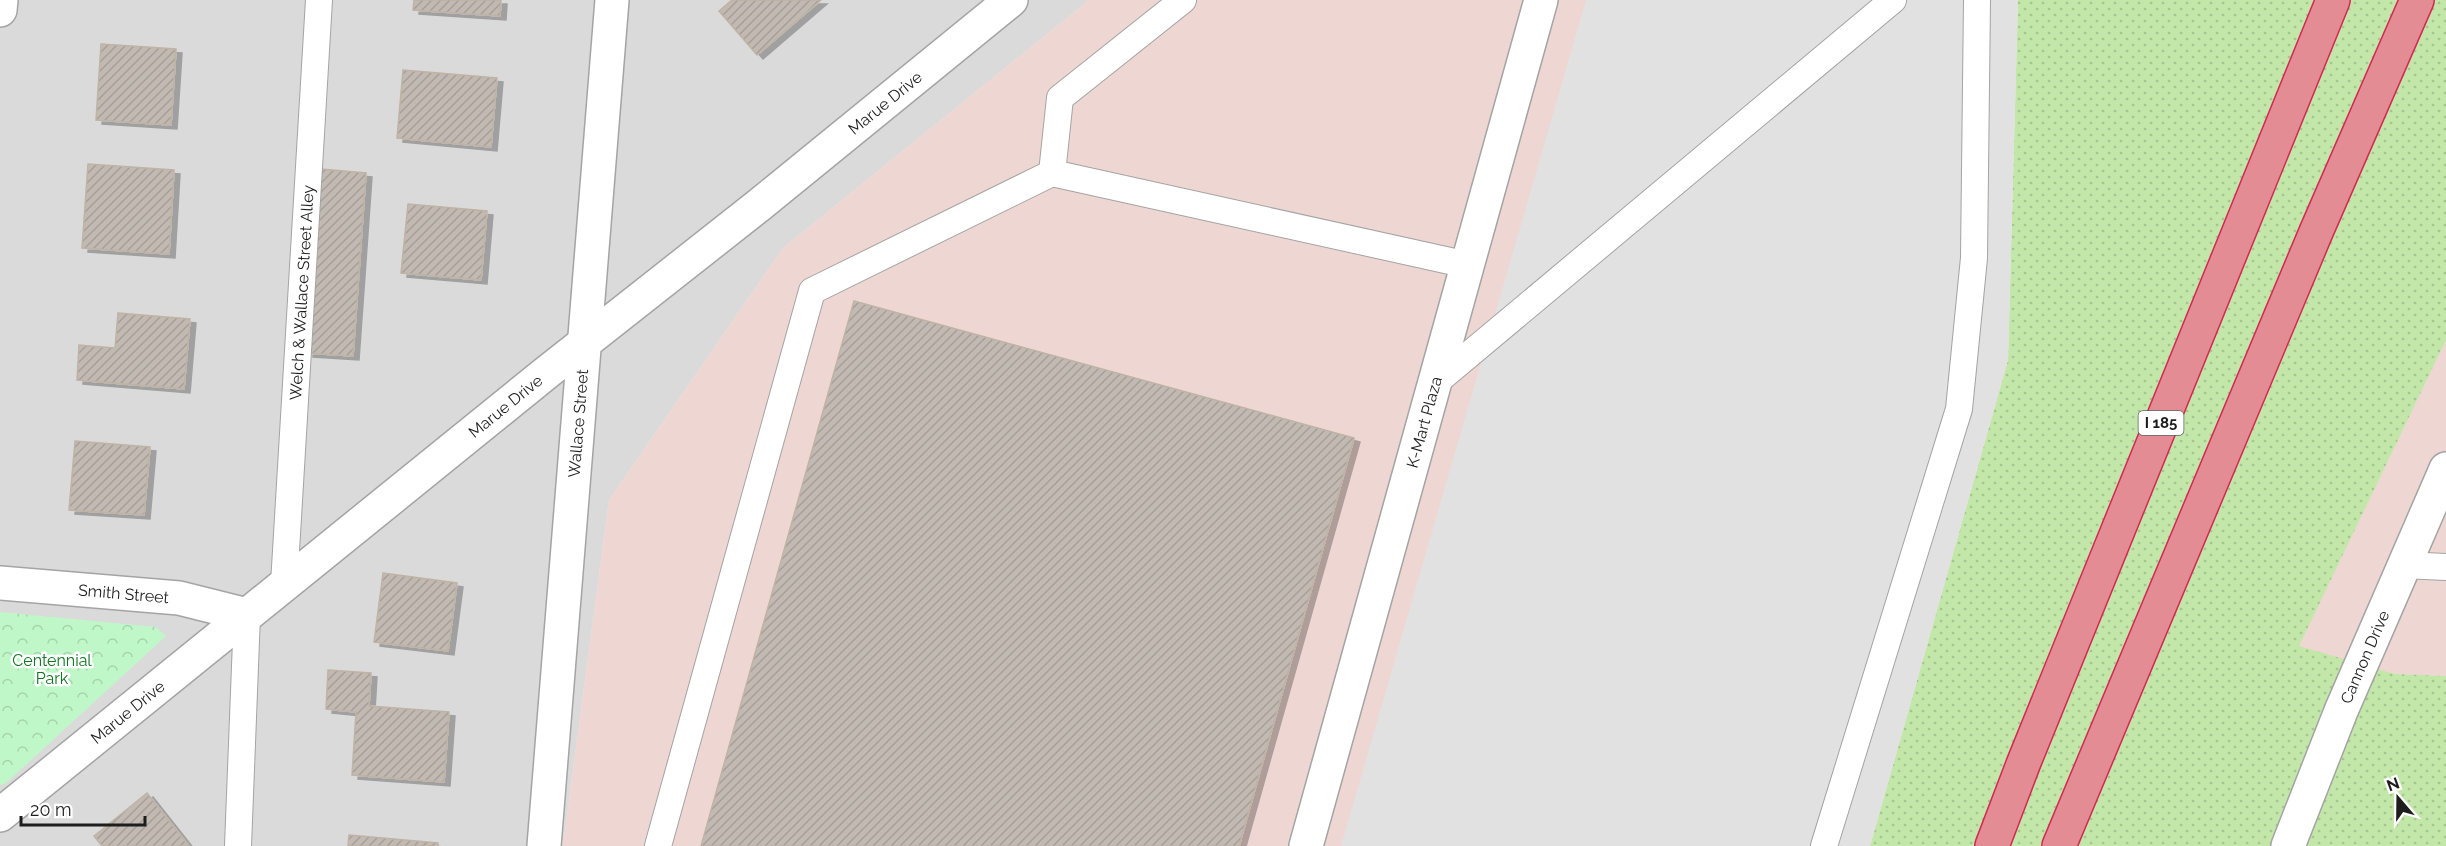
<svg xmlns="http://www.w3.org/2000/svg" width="2446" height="846" font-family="Raleway,sans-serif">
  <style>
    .residential { fill: #dbdada }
    .commercial { fill: #eed6d2 }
    .grass { fill: url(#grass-dots) }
    .park { fill: url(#park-crowns) }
    .parking { fill: #e1e1e1 }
    .building { fill: url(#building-hatch); stroke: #bfb3a5; stroke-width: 1.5; filter: url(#shadow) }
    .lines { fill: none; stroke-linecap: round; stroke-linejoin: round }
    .service-casing { stroke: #a4a4a4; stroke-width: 28 }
    .minor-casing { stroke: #a4a4a4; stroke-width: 36 }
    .tertiary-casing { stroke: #a4a4a4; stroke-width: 36 }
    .motorway-casing { stroke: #d22954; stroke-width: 36 }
    .service { stroke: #fff; stroke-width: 26 }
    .minor { stroke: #fff; stroke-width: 33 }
    .tertiary { stroke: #fff; stroke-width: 33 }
    .motorway { stroke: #e38c94; stroke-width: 33 }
    .labels { text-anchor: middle; stroke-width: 5; stroke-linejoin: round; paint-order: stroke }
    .shield { fill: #fff; stroke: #616161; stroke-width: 1.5 }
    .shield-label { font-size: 15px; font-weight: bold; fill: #1d1d1d }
    .street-label { font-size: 16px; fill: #1d1d1d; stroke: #fff }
    .park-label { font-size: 16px; fill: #0f7621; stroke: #fff }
  </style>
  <defs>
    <pattern id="grass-dots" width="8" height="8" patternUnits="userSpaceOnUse" patternTransform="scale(1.5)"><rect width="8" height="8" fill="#c2e7a9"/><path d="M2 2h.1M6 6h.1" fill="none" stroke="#a6c691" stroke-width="1.8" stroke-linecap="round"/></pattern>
    <pattern id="park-crowns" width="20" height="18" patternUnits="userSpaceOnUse" patternTransform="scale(1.5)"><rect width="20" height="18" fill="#c0f7c9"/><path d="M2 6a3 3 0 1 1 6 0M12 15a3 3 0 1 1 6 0" fill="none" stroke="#a5d3ac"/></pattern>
    <pattern id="building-hatch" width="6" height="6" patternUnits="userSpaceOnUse" patternTransform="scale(1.5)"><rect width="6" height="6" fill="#c2bab2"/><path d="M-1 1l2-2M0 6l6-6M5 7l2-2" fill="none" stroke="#a69f99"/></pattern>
    <filter id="shadow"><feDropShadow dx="6" dy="4" stdDeviation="0" flood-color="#0004"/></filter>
  </defs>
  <rect width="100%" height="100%" fill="#eeebe3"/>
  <!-- residential -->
  <path class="residential" d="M 0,0 L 1089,0 L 783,248 L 609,500 L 563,846 L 0,846 Z"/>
  <!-- commercial -->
  <g class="commercial">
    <path d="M 1089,0 L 2018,0 L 1870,846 L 563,846 L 609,500 L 783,248 Z"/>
    <path d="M 2446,340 L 2446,676 L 2395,674 L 2298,647 Z"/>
  </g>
  <!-- grass -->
  <path class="grass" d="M 2018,0 L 2446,0 L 2446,340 L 2299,646 L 2395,674 L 2446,676 L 2446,846 L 1870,846 L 2008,360 Z"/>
  <!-- park -->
  <path class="park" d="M 0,612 L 156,627 L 166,636 L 6,783 L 0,785 Z"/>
  <!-- parking -->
  <path class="parking" d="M 1586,0 L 2018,0 L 2008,360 L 1870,846 L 1341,846 Z"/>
  <!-- building -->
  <g class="building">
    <path d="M 414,0 L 501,0 L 500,16 L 413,10 Z"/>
    <path d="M 732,0 L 821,0 L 757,55 L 719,11 Z"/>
    <path d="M 101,44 L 176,49 L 171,125 L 96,120 Z"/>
    <path d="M 403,70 L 497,78 L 491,147 L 397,138 Z"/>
    <path d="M 88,164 L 174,170 L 169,254 L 82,248 Z"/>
    <path d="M 321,169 L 366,173 L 353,356 L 307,353 Z"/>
    <path d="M 408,204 L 487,211 L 481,280 L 401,273 Z"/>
    <path d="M 854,301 L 1354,438 L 1239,846 L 701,846 Z"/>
    <path d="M 118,313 L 190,319 L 184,389 L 77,380 L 79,345 L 115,348 Z"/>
    <path d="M 75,441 L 150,447 L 144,515 L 69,510 Z"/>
    <path d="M 383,573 L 457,583 L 448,651 L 374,642 Z"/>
    <path d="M 328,670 L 371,673 L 369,706 L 449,712 L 444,782 L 352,775 L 356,712 L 326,709 Z"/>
    <path d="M 147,793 L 189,846 L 102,846 L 94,836 Z"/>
    <path d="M 349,835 L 438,843 L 438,846 L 348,846 Z"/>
  </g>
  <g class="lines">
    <defs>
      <g id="service">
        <path d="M 1052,173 L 1060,98 L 1183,0"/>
        <path d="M 1435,383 L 1893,0"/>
        <path d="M 2404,565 L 2446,567"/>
        <path id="s1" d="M 284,584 L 319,0"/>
        <path d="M 238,846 L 247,615"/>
        <path d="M 658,846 L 812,291 L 1052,173 L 1468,265"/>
        <path d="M 1824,846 L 1959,409 L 1974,258 L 1977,0"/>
      </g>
      <g id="minor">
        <path d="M 0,10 L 1,0"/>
        <path id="s2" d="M 0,583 L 179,598 L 247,615"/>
        <path id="s3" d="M 544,846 L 612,0"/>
        <path id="s4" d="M 1306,846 L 1541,0"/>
        <path id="s5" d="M 2288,846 L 2341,711 L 2446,469"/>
      </g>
      <g id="tertiary">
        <path id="s6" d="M 0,815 L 546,373 L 758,206 L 1011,0"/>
      </g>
      <g id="motorway">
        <path d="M 1992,846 L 2024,762 L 2333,0"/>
        <path d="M 2059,846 L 2316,232 L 2417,0"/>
      </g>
    </defs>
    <!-- service casing -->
    <use href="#service" class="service-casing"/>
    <!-- minor casing -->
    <use href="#minor" class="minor-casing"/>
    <!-- tertiary casing -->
    <use href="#tertiary" class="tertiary-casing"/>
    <!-- motorway casing -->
    <use href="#motorway" class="motorway-casing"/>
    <!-- service -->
    <use href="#service" class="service"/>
    <!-- minor -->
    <use href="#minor" class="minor"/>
    <!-- tertiary -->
    <use href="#tertiary" class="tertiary"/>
    <!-- motorway -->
    <use href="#motorway" class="motorway"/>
  </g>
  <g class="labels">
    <!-- shield labels -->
    <rect class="shield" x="2138.5" y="411" width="45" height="24" rx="4.5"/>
    <g class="shield-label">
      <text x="2161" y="428">I 185</text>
    </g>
    <!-- street labels -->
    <g class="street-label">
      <text dy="6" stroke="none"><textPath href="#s6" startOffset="1136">Marue Drive</textPath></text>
      <text dy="6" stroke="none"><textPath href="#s1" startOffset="292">Welch &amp; Wallace Street Alley</textPath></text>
      <text dy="6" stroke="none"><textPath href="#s6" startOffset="650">Marue Drive</textPath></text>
      <text dy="6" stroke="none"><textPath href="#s3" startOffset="424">Wallace Street</textPath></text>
      <text dy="6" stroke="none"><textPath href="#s4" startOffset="440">K-Mart Plaza</textPath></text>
      <text dy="6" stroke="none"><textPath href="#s2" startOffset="124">Smith Street</textPath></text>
      <text dy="6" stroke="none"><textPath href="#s5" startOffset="204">Cannon Drive</textPath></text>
      <text dy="6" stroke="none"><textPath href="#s6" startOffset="164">Marue Drive</textPath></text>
    </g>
    <!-- park labels -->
    <g class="park-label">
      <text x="52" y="666">Centennial<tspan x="52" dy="18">Park</tspan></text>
    </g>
  </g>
  <!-- north arrow -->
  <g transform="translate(2398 798) rotate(340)" stroke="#ffffff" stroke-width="4.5" paint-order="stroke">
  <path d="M0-4.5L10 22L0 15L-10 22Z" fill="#1d1d1d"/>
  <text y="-9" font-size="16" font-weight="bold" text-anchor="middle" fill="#1d1d1d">N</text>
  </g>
  <!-- scale -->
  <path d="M21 816v9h124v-9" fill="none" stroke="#1d1d1d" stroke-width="3"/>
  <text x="30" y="816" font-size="18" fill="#1d1d1d" stroke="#ffffff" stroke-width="4.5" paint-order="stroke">20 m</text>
</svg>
